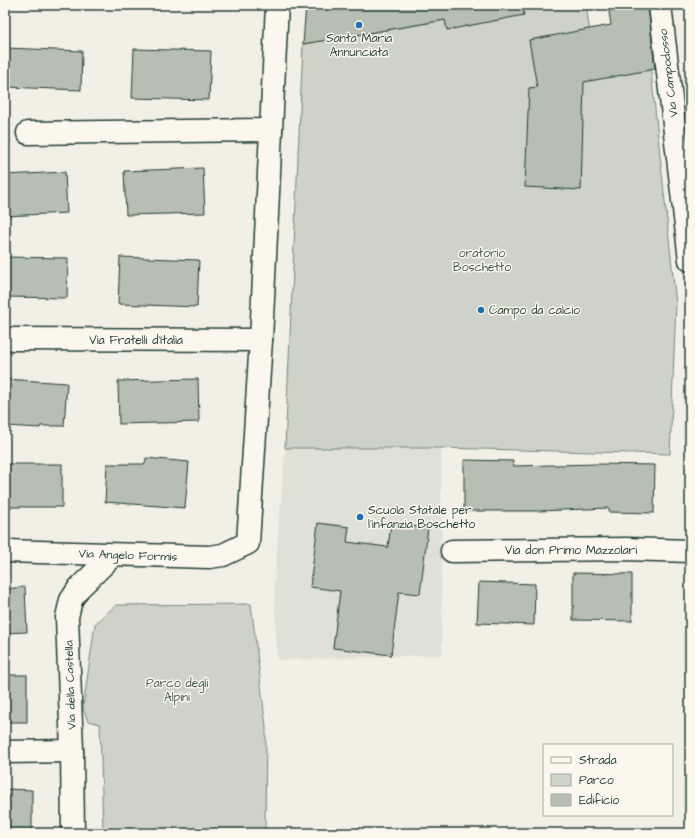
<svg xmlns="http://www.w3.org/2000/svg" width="695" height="838" font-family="'Architects Daughter',sans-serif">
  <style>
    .built { fill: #e0e1d6 }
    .green { fill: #cfd2c8; stroke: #77887e }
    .building { fill: #b7beb3; stroke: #1f3d34 }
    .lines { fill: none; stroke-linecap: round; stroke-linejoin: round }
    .minor-casing { stroke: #1f3d34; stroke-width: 25 }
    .minor { stroke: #fbf7ec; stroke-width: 22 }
    .poi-dot { fill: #1f6fb2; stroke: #fbf7ec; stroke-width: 1.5 }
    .labels { text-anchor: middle; stroke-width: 3; stroke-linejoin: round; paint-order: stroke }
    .poi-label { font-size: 12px; fill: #1f3d34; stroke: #fbf7ec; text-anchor: start }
    .street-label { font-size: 12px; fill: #1f3d34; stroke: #fbf7ec }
    .park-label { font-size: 12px; fill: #425b52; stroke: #fbf7ec }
  </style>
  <rect width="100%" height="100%" fill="#f2f0e5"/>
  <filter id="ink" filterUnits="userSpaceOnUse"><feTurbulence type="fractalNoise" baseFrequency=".025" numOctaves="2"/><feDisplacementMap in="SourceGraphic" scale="8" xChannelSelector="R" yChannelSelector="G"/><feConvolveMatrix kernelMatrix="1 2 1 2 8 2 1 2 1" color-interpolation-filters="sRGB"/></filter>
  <g filter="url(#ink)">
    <!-- built -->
    <path class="built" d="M 285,448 L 441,448 L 442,655 L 277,660 L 274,585 Z"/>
    <!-- green -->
    <g class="green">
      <path d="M 491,5 L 586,5 L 592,46 L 650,62 L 676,304 L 670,454 L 441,448 L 285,448 L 303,44 L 445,20 Z"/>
      <path d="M 251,604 L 266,727 L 265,833 L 103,833 L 100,724 L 88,721 L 83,708 L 95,624 L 116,605 Z"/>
    </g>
    <!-- building -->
    <g class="building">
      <path d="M 306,5 L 523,5 L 524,15 L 447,30 L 445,20 L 303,44 Z"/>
      <path d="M 608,5 L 648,5 L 655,69 L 584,82 L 581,190 L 525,187 L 529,88 L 537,87 L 529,40 L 611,25 Z"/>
      <path d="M 5,48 L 82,51 L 81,90 L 5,87 Z"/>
      <path d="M 134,49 L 211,51 L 209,100 L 132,98 Z"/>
      <path d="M 203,168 L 205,213 L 126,215 L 124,171 Z"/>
      <path d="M 65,172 L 67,213 L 5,216 L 5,175 Z"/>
      <path d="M 5,257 L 68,258 L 67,298 L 5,297 Z"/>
      <path d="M 120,257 L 199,260 L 197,307 L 118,304 Z"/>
      <path d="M 5,379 L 67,383 L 64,426 L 40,426 L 40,428 L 5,426 Z"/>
      <path d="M 198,379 L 199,422 L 119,424 L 118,381 Z"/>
      <path d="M 146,458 L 189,462 L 185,508 L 105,502 L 107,464 L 145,464 Z"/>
      <path d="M 464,460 L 513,461 L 513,466 L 597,464 L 655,465 L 654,513 L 609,512 L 609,508 L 539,511 L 464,511 Z"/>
      <rect x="5" y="464" width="57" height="43"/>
      <path d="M 318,523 L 349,527 L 347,542 L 388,547 L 391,524 L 428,528 L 420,594 L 399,592 L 391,655 L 333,648 L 340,591 L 310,587 Z"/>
      <path d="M 573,573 L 632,574 L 632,621 L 573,620 Z"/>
      <path d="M 479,582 L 535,584 L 534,625 L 477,623 Z"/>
      <path d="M 25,587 L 27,632 L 5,633 L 5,589 Z"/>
      <rect x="5" y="675" width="22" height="47"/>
      <path d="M 5,789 L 32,790 L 32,833 L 5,833 Z"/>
    </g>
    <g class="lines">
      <defs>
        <g id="minor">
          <path d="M 660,5 L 690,260"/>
          <path d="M 28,133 L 271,130"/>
          <path d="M 10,339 L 261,340"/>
          <path d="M 5,551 L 209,557 L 223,555 L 248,543 L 261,340 L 277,5"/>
          <path d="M 452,551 L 626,549 L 690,551"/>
          <path d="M 5,752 L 72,751"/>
          <path d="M 73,833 L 72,751 L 67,617 L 71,600 L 79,588 L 113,555"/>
        </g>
      </defs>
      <!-- minor casing -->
      <use href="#minor" class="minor-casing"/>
      <!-- minor -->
      <use href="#minor" class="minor"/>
    </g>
  </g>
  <!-- markers -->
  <g class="poi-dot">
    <circle cx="359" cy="25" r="4"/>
    <circle cx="481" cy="310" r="4"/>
    <circle cx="360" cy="517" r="4"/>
  </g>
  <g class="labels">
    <!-- poi labels -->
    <g class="poi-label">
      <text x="359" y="42" text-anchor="middle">Santa Maria<tspan x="359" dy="14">Annunciata</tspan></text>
      <text x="489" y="314">Campo da calcio</text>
      <text x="368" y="514">Scuola Statale per<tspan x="368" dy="14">l'infanzia Boschetto</tspan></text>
    </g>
    <!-- street labels -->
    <g class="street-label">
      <text transform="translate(668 73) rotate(-97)" y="4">Via Campodosso</text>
      <text x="136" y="344">Via Fratelli d'Italia</text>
      <text x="571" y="554">Via don Primo Mazzolari</text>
      <text transform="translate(128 555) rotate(2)" y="4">Via Angelo Formis</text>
      <text transform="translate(70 685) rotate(-92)" y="4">Via della Castella</text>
    </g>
    <!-- park labels -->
    <g class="park-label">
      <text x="482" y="257">oratorio<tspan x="482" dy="14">Boschetto</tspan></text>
      <text x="177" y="687">Parco degli<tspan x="177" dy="14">Alpini</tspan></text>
    </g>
  </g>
  <!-- margin -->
  <rect width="695" height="838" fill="none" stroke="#fbf7ec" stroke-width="20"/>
  <rect x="10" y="10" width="675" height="818" fill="none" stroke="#1f3d34" stroke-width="1.5" filter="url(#ink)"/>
  <!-- legend -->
  <rect x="543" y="744" width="130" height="72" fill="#fbf7ec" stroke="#a3ada2"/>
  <rect x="551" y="757" width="20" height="6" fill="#fbf7ec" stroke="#a3ada2"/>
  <text x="579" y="764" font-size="12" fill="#1f3d34">Strada</text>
  <rect x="551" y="774" width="20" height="12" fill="#cfd2c8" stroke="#a3ada2"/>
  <text x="579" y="784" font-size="12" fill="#1f3d34">Parco</text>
  <rect x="551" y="794" width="20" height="12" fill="#b7beb3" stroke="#a3ada2"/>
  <text x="579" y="804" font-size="12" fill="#1f3d34">Edificio</text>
</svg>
